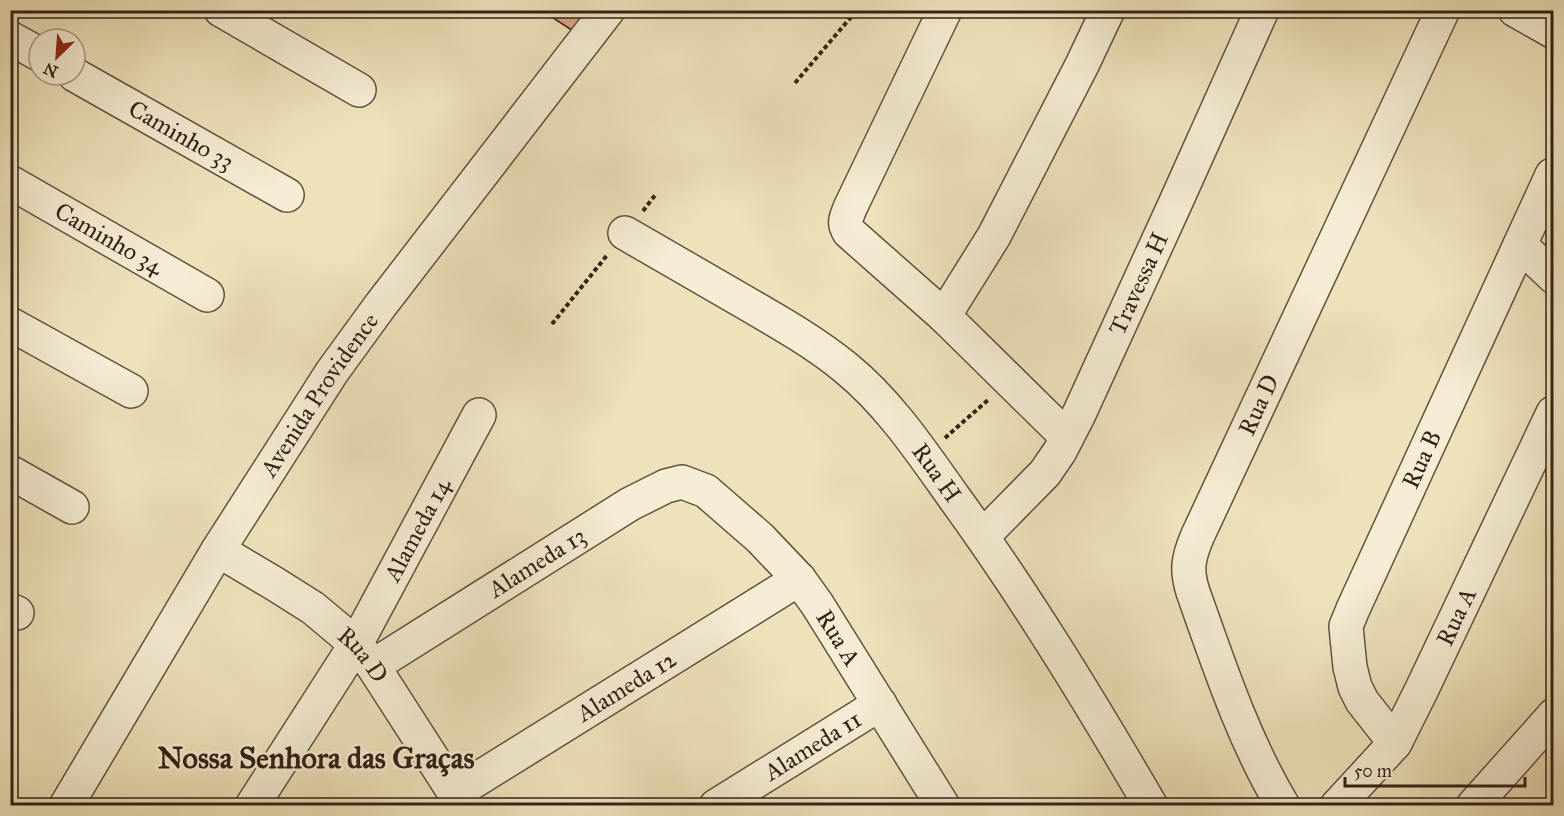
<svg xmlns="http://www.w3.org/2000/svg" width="1564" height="816" font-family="'IM FELL Great Primer',serif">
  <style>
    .building { fill: #dda38a; stroke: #322218; stroke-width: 1.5 }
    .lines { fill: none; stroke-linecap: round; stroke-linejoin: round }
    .minor-casing { stroke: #615241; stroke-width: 36 }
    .path { stroke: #322218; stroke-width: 4; stroke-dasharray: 4.5 3; stroke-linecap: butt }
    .minor { stroke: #f4ecd3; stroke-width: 33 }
    .labels { text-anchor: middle; stroke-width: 5; stroke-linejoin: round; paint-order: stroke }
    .street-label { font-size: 24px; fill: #322218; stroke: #f4ecd3 }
    .district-label { font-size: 30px; font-weight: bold; fill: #322218; stroke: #f4ecd3 }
  </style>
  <rect width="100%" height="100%" fill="#eee2bb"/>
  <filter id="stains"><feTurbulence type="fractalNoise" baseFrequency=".00333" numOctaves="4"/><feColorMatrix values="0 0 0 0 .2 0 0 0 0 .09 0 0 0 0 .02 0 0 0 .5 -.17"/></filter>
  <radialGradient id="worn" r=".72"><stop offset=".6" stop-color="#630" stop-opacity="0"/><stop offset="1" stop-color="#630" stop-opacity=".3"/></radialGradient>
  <!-- building -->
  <path class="building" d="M 541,10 L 588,10 L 573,31 Z"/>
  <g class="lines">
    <defs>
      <g id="minor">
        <path d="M 221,10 L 359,90"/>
        <path d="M 945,10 L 850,208 C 846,219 843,222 849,232 L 944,316 L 1067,437"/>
        <path d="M 1515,10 L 1554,32"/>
        <path d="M 10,38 L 39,54"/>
        <path id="s1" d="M 75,75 L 287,195"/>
        <path id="s2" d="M 10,182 L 207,295"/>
        <path id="s3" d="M 625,233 C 663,255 701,277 739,299 C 775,320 813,341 846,368 C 889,403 921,451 953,496 C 1025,595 1089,700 1151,806"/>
        <path d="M 1520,245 L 1554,277"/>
        <path d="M 944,316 L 994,236 L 1082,65 L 1108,10"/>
        <path d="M 10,324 L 131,391"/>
        <path d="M 10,472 L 72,507"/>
        <path id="s4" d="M 983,536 L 1045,473 L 1060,451 L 1079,414 L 1175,204 L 1262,10"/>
        <path id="s5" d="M 218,550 L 275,584 L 313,608 L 356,644 L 373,666 L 463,806"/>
        <path d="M 10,610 L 17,613"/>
        <path id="s6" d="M 373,666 L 630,504 L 666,486 L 682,482 L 706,491 L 760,538 L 799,579 L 817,604 L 943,806"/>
        <path id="s7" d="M 1395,743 L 1362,701 L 1355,687 L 1350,667 L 1347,637 L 1346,626 L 1353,609 L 1552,175"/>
        <path id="s8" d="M 455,793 L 799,579"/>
        <path id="s9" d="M 66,806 L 218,550 L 332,372 L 380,306 L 608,10"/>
        <path id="s10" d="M 252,806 L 356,644 L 479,415"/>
        <path id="s11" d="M 716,806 L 880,704"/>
        <path id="s12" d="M 1283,806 C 1243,739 1219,665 1193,592 C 1186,570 1188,559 1197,537 L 1443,10"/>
        <path id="s13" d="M 1337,806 L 1395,743 L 1422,689 L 1553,413"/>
        <path d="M 1473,806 L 1554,715"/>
      </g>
    </defs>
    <!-- minor casing -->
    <use href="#minor" class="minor-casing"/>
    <!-- path -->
    <g class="path">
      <path d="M 795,83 L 857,10"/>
      <path d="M 643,211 L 656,194"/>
      <path d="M 552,324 L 608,254"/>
      <path d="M 945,438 L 989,399"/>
    </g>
    <!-- minor -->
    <use href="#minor" class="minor"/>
  </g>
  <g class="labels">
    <!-- street labels -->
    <g class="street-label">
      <text dy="8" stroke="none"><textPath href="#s1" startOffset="122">Caminho 33</textPath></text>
      <text dy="8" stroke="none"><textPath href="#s2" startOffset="114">Caminho 34</textPath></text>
      <text dy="8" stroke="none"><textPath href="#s4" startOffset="300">Travessa H</textPath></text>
      <text dy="8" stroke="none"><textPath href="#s9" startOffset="483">Avenida Providence</textPath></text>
      <text dy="8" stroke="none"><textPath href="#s12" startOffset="435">Rua D</textPath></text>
      <text dy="8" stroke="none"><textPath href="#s7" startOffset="314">Rua B</textPath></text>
      <text dy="8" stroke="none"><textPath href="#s3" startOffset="398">Rua H</textPath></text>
      <text dy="8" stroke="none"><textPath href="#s10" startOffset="322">Alameda 14</textPath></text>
      <text dy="8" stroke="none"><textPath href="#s6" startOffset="194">Alameda 13</textPath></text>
      <text dy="8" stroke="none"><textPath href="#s13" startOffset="226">Rua A</textPath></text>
      <text dy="8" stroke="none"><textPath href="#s6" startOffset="585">Rua A</textPath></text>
      <text dy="8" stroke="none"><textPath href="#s5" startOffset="180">Rua D</textPath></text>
      <text dy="8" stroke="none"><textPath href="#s8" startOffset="202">Alameda 12</textPath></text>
      <text dy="8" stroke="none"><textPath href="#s11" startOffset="114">Alameda 11</textPath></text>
    </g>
    <!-- district labels -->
    <g class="district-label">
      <text x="316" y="768">Nossa Senhora das Graças</text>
    </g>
  </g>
  <!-- margin -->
  <rect width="1564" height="816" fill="none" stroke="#eee2bb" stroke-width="36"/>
  <rect x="12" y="12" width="1540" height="792" fill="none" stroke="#322218" stroke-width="3"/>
  <rect x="18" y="18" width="1528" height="780" fill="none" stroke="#322218" stroke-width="1.5"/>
  <!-- north arrow -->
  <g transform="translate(57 57) rotate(205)"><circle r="28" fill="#f4ecd3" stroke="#a69b88" stroke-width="1.5"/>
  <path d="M0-4.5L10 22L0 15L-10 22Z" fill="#8f2418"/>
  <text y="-9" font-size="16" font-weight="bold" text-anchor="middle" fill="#322218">N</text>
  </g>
  <!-- scale -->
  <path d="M1345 777v9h180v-9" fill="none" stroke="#322218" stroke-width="3"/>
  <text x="1354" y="777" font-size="18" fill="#322218" stroke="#f4ecd3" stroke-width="4.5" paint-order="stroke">50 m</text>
  <rect width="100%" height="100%" filter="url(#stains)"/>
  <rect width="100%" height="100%" fill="url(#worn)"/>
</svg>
